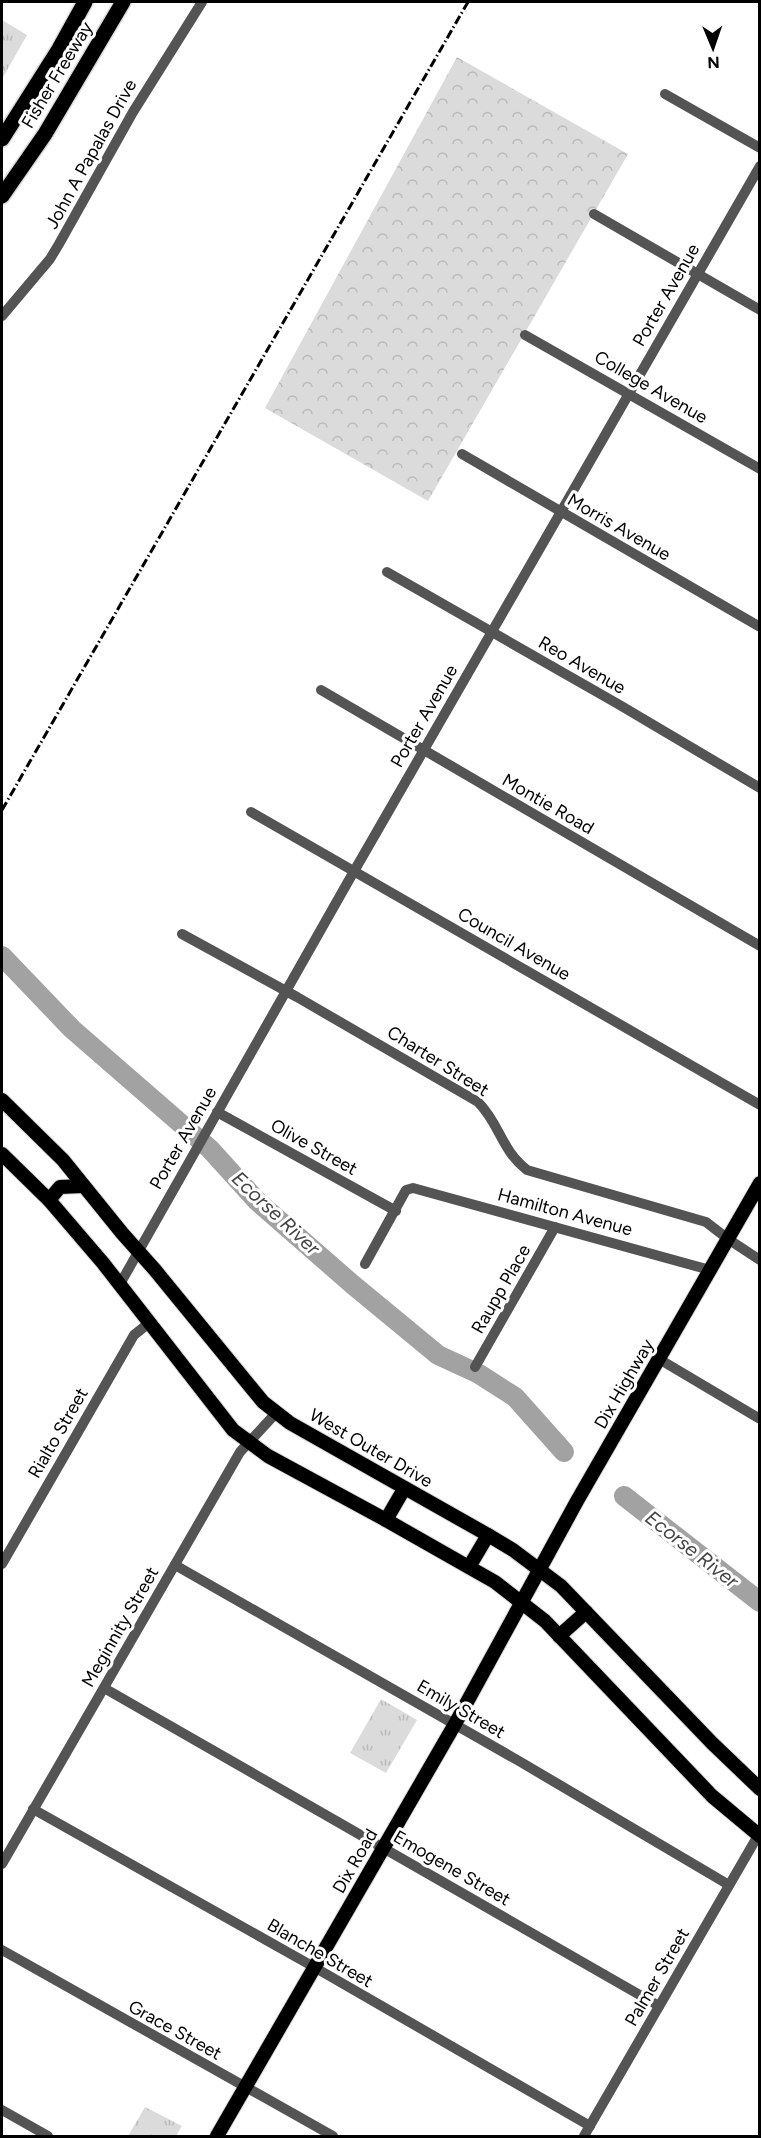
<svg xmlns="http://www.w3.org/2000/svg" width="761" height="2138" font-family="Figtree,sans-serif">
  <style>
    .grass { fill: url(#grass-tufts) }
    .park { fill: url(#park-crowns) }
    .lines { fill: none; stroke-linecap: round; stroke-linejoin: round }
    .river { stroke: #a2a2a2; stroke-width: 20 }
    .major-casing { stroke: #dbdbdb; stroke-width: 16 }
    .highway-casing { stroke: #dbdbdb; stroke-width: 18 }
    .minor { stroke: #545454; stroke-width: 10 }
    .major { stroke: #000; stroke-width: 14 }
    .highway { stroke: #000; stroke-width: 15 }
    .rail { stroke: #000; stroke-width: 3; stroke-dasharray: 9 3 1.5 3; stroke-linecap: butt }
    .labels { text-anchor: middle; stroke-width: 6; stroke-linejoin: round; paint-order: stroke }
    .street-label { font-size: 18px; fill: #000; stroke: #fff }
    .water-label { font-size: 20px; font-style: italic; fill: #434343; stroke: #fff }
  </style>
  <defs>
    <pattern id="grass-tufts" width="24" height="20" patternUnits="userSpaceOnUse" patternTransform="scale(1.5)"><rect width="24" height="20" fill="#dbdbdb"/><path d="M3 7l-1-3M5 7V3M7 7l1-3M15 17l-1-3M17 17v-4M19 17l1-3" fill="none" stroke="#bababa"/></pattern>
    <pattern id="park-crowns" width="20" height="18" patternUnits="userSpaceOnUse" patternTransform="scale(1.5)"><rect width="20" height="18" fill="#dbdbdb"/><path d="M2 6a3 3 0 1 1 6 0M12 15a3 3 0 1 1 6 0" fill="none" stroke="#bababa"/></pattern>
  </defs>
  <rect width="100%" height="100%" fill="#fff"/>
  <!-- grass -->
  <g class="grass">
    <path d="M 2,20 L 27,35 L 2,79 Z"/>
    <path d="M 381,1699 L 417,1720 L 386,1773 L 350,1753 Z"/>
    <path d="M 145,2107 L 182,2126 L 176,2136 L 128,2136 Z"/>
  </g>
  <!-- park -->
  <path class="park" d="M 457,57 L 628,154 L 428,501 L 265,408 Z"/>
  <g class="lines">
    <!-- river -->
    <g class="river">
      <path d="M 2,956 L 72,1029 L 210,1149 L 257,1201 L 352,1284 L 438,1355 L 479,1374 L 515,1397 L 564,1452"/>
      <path d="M 624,1496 L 760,1602"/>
    </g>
    <defs>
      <g id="major">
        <path d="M 2,1100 L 63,1160 L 122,1233 L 155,1270 L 263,1402 L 290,1423 L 488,1535 L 513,1550 L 561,1586 L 712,1743 L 760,1789"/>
        <path d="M 2,1154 L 49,1200 L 103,1263 L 233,1430 L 268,1456 L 386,1520 L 495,1582 L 545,1621 L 712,1796 L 760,1836"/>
        <path d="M 49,1200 L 60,1187 L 83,1186"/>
        <path d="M 386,1520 L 404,1489"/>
        <path d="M 469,1567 L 488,1535"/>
        <path d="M 559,1636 L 586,1612"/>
        <path d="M 217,2136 L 455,1724 L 577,1501 L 760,1183"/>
      </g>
      <g id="highway">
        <path d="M 2,139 L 59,49 L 85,2"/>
        <path d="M 2,196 L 45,134 L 123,2"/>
      </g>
    </defs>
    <!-- major casing -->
    <use href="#major" class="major-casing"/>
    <!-- highway casing -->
    <use href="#highway" class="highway-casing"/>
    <!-- minor -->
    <g class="minor">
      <path d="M 665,94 L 760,148"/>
      <path d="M 594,214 L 760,310"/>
      <path d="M 2,316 L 50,259 L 59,244 L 133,112 L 202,2"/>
      <path d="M 525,335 L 760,469"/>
      <path d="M 462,454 L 760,627"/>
      <path d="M 387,572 L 618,704 L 760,788"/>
      <path d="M 321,690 L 760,946"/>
      <path d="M 251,812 L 760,1105"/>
      <path d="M 182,934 L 297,997 L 478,1102 C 500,1124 501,1150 527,1170 L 706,1222 L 728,1239 L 760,1260"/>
      <path d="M 217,1112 L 396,1211"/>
      <path d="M 365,1264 L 406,1190 L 413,1188 L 710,1270"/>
      <path d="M 120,1284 L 349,880 L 760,166"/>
      <path d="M 659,1359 L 760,1419"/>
      <path d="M 475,1367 L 555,1227"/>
      <path d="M 2,1564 L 134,1335 L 149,1323"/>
      <path d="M 175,1565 L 519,1761 L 729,1885"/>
      <path d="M 104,1688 L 659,2006"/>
      <path d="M 33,1809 L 314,1967 L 590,2126"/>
      <path d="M 2,1864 L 240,1452 L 276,1413"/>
      <path d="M 2,1950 L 333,2136"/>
      <path d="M 2,2110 L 48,2136"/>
      <path d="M 584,2136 L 760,1832"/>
    </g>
    <!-- major -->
    <use href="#major" class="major"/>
    <!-- highway -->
    <use href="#highway" class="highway"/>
    <!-- rail -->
    <path class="rail" d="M 2,810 L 468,2"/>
  </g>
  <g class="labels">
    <!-- street labels -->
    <g class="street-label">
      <text transform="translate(57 75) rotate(-59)" y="6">Fisher Freeway</text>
      <text transform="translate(91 154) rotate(-61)" y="6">John A Papalas Drive</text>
      <text transform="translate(666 295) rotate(-60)" y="6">Porter Avenue</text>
      <text transform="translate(651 387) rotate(30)" y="6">College Avenue</text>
      <text transform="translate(619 527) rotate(30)" y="6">Morris Avenue</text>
      <text transform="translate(582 665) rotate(30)" y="6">Reo Avenue</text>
      <text transform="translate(424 716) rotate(-60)" y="6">Porter Avenue</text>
      <text transform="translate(548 804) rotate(30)" y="6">Montie Road</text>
      <text transform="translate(514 944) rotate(30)" y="6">Council Avenue</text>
      <text transform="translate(438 1061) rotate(32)" y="6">Charter Street</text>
      <text transform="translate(183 1138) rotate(-60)" y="6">Porter Avenue</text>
      <text transform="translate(314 1147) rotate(29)" y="6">Olive Street</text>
      <text transform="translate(565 1212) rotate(15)" y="6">Hamilton Avenue</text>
      <text transform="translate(501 1289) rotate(-60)" y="6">Raupp Place</text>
      <text transform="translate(624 1384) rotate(-60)" y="6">Dix Highway</text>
      <text transform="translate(58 1433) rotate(-60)" y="6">Rialto Street</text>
      <text transform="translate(371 1448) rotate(30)" y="6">West Outer Drive</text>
      <text transform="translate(120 1627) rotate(-60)" y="6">Meginnity Street</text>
      <text transform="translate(461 1709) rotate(30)" y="6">Emily Street</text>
      <text transform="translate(355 1861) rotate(-60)" y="6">Dix Road</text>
      <text transform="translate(452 1868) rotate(30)" y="6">Emogene Street</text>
      <text transform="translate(320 1953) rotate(30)" y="6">Blanche Street</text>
      <text transform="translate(657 1977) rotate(-60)" y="6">Palmer Street</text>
      <text transform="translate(175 2030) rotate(29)" y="6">Grace Street</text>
    </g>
    <!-- water labels -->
    <g class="water-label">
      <text transform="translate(276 1213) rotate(43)" y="7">Ecorse River</text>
      <text transform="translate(692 1549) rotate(38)" y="7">Ecorse River</text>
    </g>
  </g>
  <!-- border -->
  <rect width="761" height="2138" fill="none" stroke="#000000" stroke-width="6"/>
  <!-- north arrow -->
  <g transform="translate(713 48) rotate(178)" stroke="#ffffff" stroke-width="4.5" paint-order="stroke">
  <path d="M0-4.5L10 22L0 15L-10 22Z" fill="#000000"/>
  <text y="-9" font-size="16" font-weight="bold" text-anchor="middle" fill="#000000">N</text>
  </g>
</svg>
